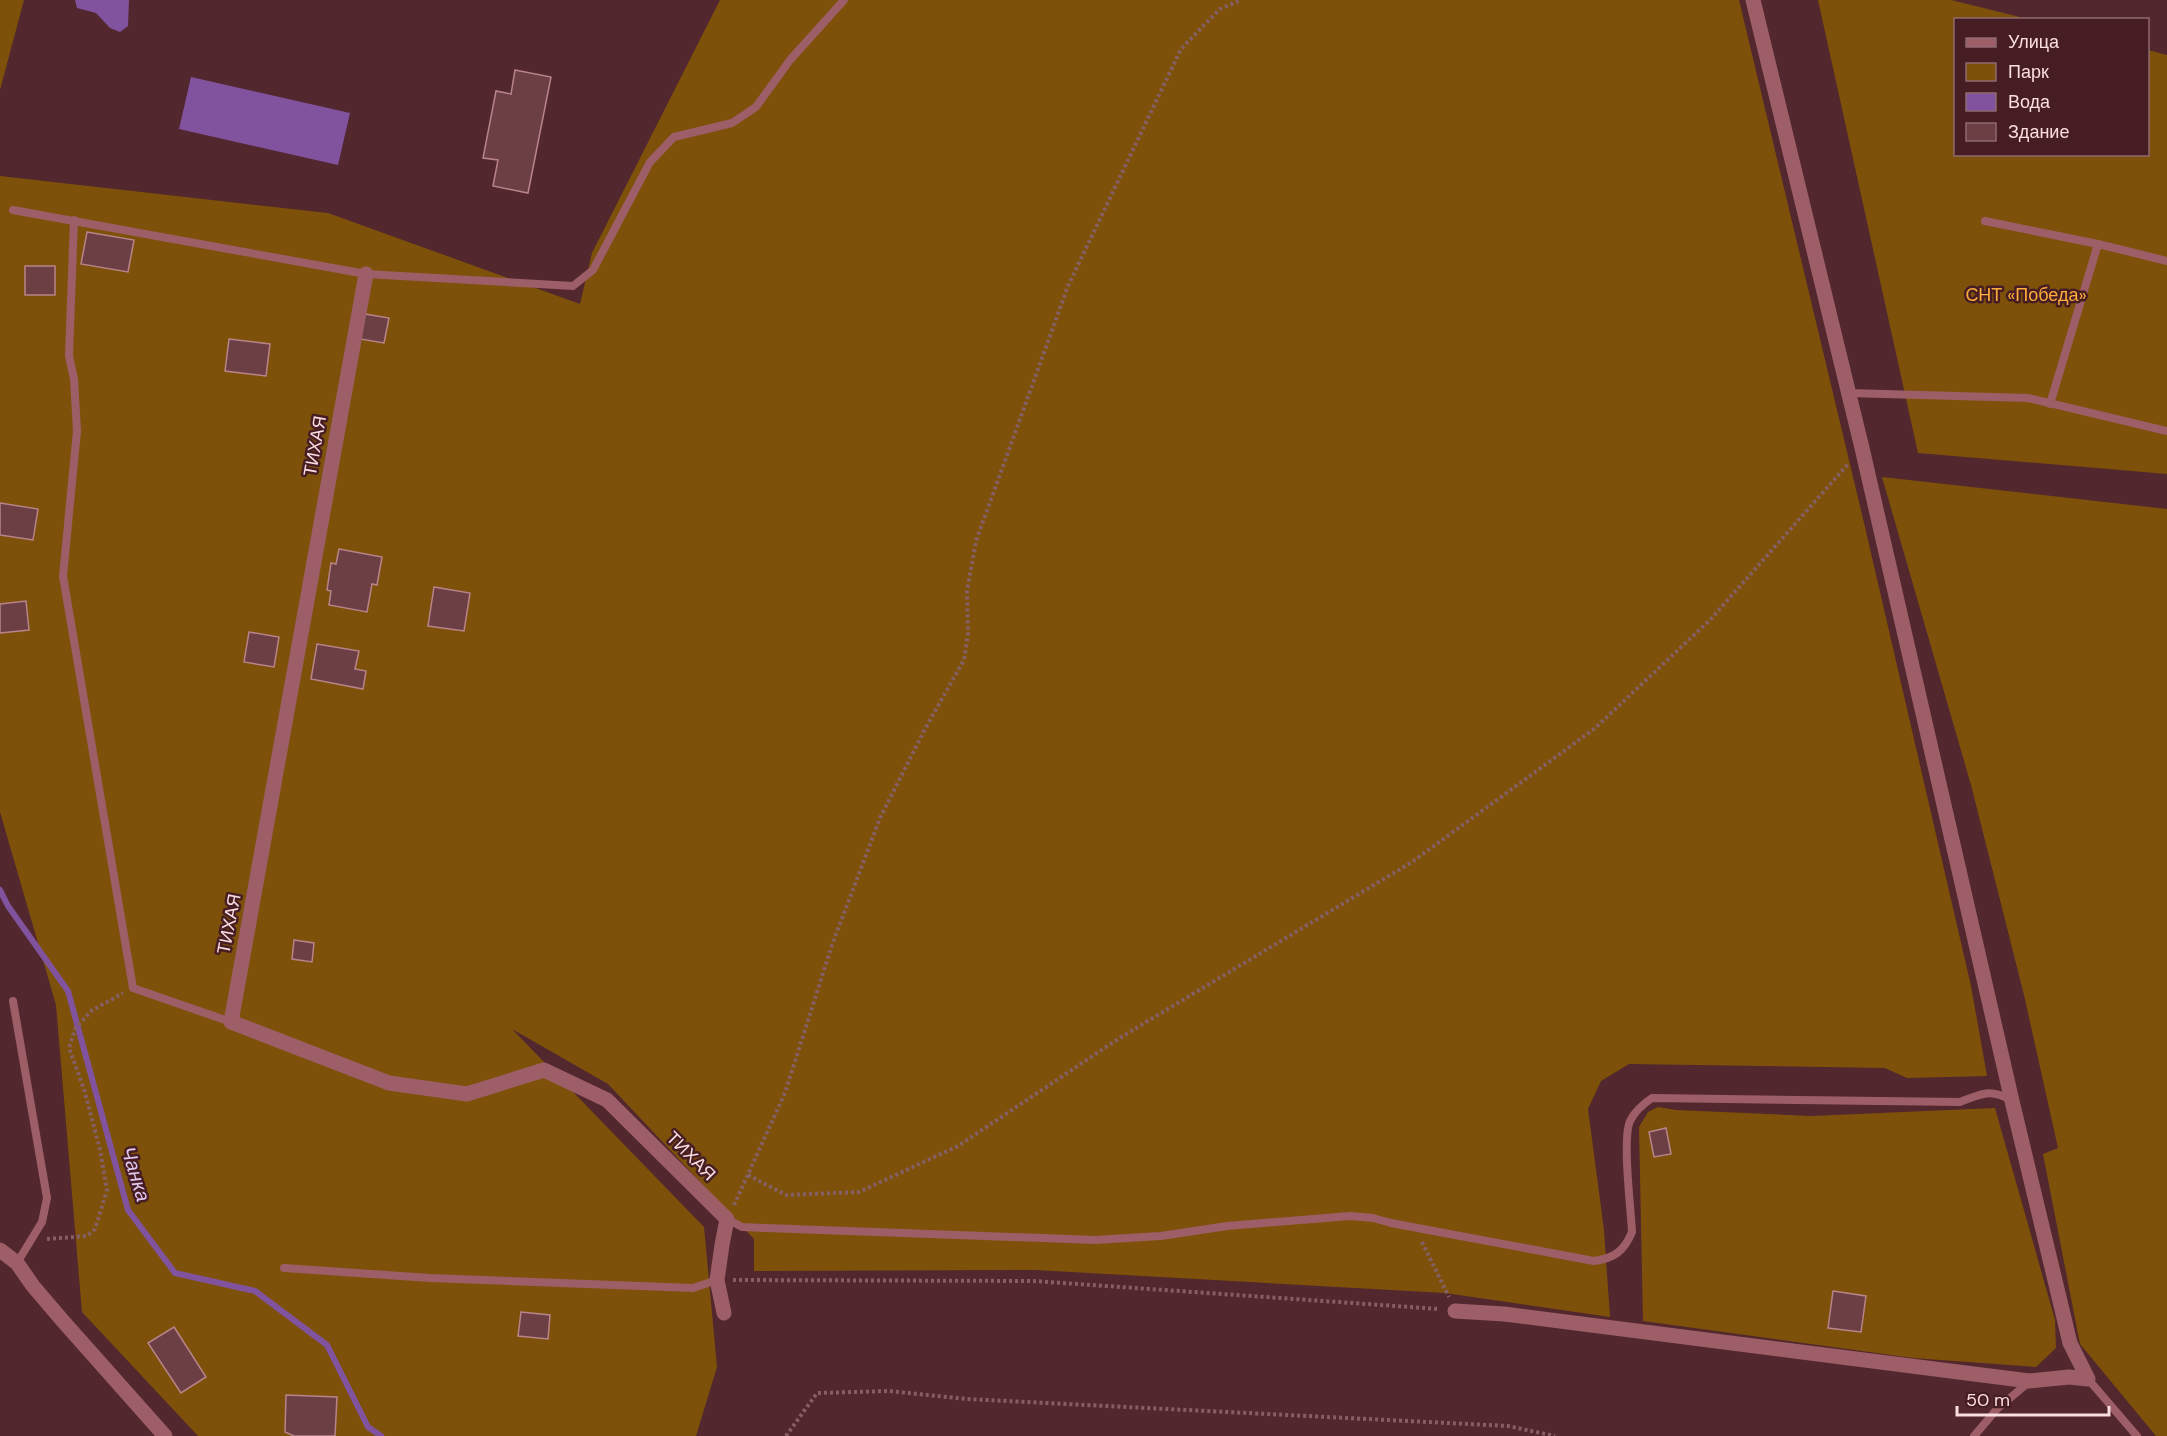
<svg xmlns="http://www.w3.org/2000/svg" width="2167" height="1436" font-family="'DM Sans',sans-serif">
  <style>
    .green { fill: #7d510a }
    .water { fill: #81539e }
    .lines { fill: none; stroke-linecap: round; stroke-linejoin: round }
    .stream { stroke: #81539e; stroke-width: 6 }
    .building { fill: #6c3f45; stroke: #b8848a; stroke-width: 1.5 }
    .path { stroke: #865f65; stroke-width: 4; stroke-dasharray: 3 3; stroke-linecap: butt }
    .service { stroke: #9d5e67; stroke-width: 8 }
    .minor { stroke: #9d5e67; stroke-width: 15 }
    .labels { text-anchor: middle; stroke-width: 5; stroke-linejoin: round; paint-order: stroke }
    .park-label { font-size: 18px; fill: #fdad3a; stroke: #471d24 }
    .street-label { font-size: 18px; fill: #fadde0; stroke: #471d24 }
    .water-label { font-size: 20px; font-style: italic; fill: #e1c8f1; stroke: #471d24 }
  </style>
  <rect width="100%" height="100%" fill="#52272e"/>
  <!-- green -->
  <g class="green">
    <path d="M 0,0 L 24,0 L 0,90 Z"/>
    <path d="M 720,0 L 1739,0 L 1865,527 L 1971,986 L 1987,1076 L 1907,1078 L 1885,1068 L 1629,1064 L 1601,1081 L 1588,1109 L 1604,1230 L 1610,1317 L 1445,1293 L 1035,1270 L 754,1271 L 754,1239 L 608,1084 L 512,1029 L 704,1227 L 717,1367 L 696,1436 L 198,1436 L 82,1312 L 56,1005 L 0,812 L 0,176 L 328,213 L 580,304 L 592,253 Z"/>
    <path d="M 1818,0 L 1951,0 L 2028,19 L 1956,20 L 1956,154 L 2148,154 L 2148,50 L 2167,55 L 2167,474 L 1918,453 Z"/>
    <path d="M 1882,477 L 2167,509 L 2167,1436 L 2156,1436 L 2080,1344 L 2043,1154 L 2058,1148 L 2024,995 L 1971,785 Z"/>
    <path d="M 1658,1107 L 1676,1110 L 1811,1116 L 1995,1108 L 2055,1320 L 2056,1348 L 2036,1367 L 1913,1358 L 1643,1321 L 1639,1127 L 1648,1112 Z"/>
  </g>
  <!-- water -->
  <g class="water">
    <path d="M 75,0 L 129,0 L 128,26 L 120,32 L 110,28 L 96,13 L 77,8 Z"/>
    <path d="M 191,77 L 350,113 L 338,165 L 179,129 Z"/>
  </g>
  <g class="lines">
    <!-- stream -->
    <path class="stream" d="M 0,890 L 8,906 L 68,991 L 128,1210 L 175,1273 L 255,1291 L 327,1345 L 368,1427 L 381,1436"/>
  </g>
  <!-- building -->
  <g class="building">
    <path d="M 515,70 L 551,77 L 528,193 L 493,186 L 498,160 L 483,158 L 496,91 L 511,94 Z"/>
    <path d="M 87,232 L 134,240 L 128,272 L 81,264 Z"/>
    <rect x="25" y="266" width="30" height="29"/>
    <path d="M 365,314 L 389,318 L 384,343 L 360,339 Z"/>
    <path d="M 229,339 L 270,344 L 266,376 L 225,371 Z"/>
    <path d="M 0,503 L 38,509 L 33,540 L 0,535 Z"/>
    <path d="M 339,549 L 382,557 L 377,585 L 372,584 L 367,612 L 329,605 L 331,591 L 327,590 L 331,563 L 336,564 Z"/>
    <path d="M 434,587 L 470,593 L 464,631 L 428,626 Z"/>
    <path d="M 26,601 L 29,630 L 0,633 L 0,604 Z"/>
    <path d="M 249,632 L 279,637 L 274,667 L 244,662 Z"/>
    <path d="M 317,644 L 359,651 L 355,669 L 366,671 L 363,689 L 311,679 Z"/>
    <path d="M 294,940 L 314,943 L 312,962 L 292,959 Z"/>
    <path d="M 1666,1128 L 1671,1154 L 1654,1157 L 1649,1132 Z"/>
    <path d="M 1833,1291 L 1866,1296 L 1861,1332 L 1828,1328 Z"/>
    <path d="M 521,1312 L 550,1315 L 548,1339 L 518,1336 Z"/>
    <path d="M 174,1327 L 206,1377 L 181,1393 L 148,1343 Z"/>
    <path d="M 286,1395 L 337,1397 L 335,1436 L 294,1436 L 285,1432 Z"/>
  </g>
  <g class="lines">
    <!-- path -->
    <g class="path">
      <path d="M 748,1175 L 786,1195 L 859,1192 L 958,1146 L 1118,1039 L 1412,862 L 1594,729 L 1710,620 L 1849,463"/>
      <path d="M 734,1205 L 785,1093 L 832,945 L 880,818 L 926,727 L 964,660 L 968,634 L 967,591 L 976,541 L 1068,286 L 1181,49 L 1220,9 L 1241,0"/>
      <path d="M 47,1239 L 87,1236 L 95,1229 L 107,1190 L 100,1150 L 84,1089 L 69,1048 L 75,1029 L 91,1011 L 123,993"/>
      <path d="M 1422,1242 L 1449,1297"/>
      <path d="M 733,1280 L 1034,1281 L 1439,1309"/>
      <path d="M 786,1436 L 817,1393 L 889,1391 L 966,1399 L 1508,1426 L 1555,1436"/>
    </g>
    <!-- service -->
    <g class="service">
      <path d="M 13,210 L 366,274 L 573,286 L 593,270 L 650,162 L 674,137 L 732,123 L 756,107 L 790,60 L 844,0"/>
      <path d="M 74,220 L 69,356 L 74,379 L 77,431 L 63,576 L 133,988 L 231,1022"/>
      <path d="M 1985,221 L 2098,244"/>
      <path d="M 1849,393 L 2028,398 L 2167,431"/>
      <path d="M 2050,404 L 2098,244 L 2167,261"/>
      <path d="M 13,1001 L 47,1198 L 42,1222 L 17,1263"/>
      <path d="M 727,1219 L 742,1227 L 766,1228 L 1095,1240 L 1161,1236 L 1227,1226 L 1350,1216 L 1373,1218 L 1391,1223 L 1594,1261 C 1615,1258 1624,1251 1632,1232 C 1631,1209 1622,1139 1630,1121 C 1635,1111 1643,1104 1652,1098 L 1960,1102 C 1982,1094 1989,1088 2011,1100"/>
      <path d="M 284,1268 L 430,1278 L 693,1288 L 717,1280"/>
      <path d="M 2088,1379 L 2137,1436"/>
      <path d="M 1974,1436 L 1997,1409 L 2029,1382"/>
    </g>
    <!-- minor -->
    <g class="minor">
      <path d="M 366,274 L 231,1022 L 389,1083 L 467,1094 L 544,1070 L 607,1100 L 727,1219 L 722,1245 L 717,1280 L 724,1313"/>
      <path d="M 0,1250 L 17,1263 L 33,1286 L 62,1320 L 165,1436"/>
      <path d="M 1455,1311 L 1504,1314 L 2029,1381 L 2069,1377 L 2088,1379 L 2070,1343 L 2012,1101 L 1862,448 L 1753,0"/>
    </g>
  </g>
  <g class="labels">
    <!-- park labels -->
    <g class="park-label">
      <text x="2026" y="301">СНТ «Победа»</text>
    </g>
    <!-- street labels -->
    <g class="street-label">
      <text transform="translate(315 446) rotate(-80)" y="6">ТИХАЯ</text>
      <text transform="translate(229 924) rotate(-79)" y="6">ТИХАЯ</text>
      <text transform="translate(691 1156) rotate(45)" y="6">ТИХАЯ</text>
    </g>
    <!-- water labels -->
    <g class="water-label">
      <text transform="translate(136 1174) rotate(73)" y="7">Чанка</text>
    </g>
  </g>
  <!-- legend -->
  <rect x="1954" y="18" width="195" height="138" fill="#471d24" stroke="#8f6a6f" stroke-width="1.5"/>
  <rect x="1966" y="38" width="30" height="9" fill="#9d5e67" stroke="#8f6a6f" stroke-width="1.5"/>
  <text x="2008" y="48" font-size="18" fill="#fadde0">Улица</text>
  <rect x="1966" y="63" width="30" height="18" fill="#7d510a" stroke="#8f6a6f" stroke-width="1.5"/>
  <text x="2008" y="78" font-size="18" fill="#fadde0">Парк</text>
  <rect x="1966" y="93" width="30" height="18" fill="#81539e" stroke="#8f6a6f" stroke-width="1.5"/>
  <text x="2008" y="108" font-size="18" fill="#fadde0">Вода</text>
  <rect x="1966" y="123" width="30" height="18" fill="#6c3f45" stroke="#8f6a6f" stroke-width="1.5"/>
  <text x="2008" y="138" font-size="18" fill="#fadde0">Здание</text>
  <!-- scale -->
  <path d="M1957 1406v9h152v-9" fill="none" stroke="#fadde0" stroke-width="3"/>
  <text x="1966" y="1406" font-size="18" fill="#fadde0" stroke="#471d24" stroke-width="4.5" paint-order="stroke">50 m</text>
</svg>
